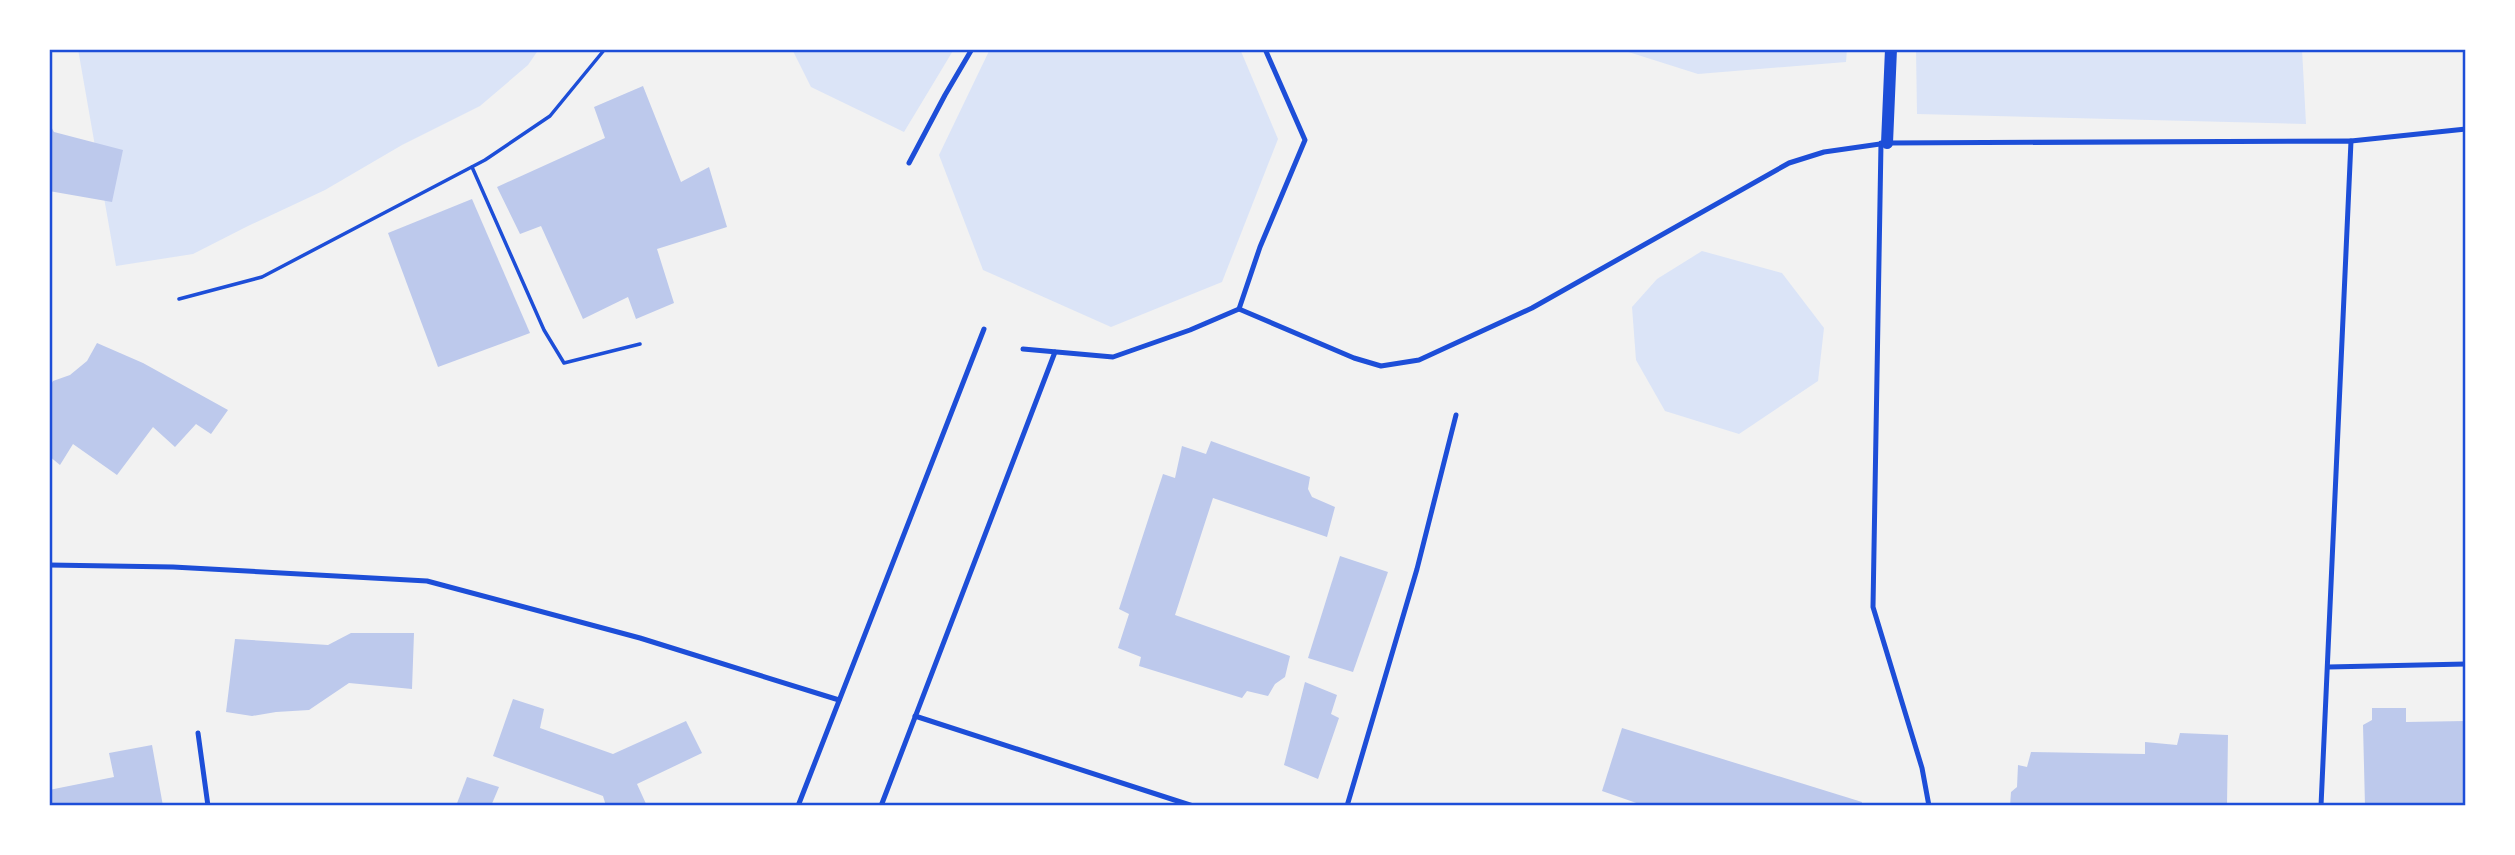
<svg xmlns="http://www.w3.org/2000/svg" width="2515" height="855" font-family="'Crimson Pro',serif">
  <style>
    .green { fill: #dbe4f7 }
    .building { fill: #bdc9ec }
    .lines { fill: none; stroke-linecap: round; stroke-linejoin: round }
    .path { stroke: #1d4ed8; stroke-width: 3.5 }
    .service { stroke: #1d4ed8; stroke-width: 5 }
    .tertiary { stroke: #1d4ed8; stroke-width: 12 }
    .neatline { fill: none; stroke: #1d4ed8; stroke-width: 2.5 }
  </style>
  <rect width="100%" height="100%" fill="#f2f2f2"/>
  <!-- green -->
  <g class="green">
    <path d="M 78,49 L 539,49 L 528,65 L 480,106 L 402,145 L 325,190 L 248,226 L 193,254 L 116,266 Z"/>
    <path d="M 792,49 L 954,49 L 904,132 L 811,87 Z"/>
    <path d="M 990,49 L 1240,49 L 1278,139 L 1222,282 L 1111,327 L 983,270 L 939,155 Z"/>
    <path d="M 1619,49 L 1847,49 L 1846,62 L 1698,74 Z"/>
    <path d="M 1916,49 L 2302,49 L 2306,124 L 1917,114 Z"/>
    <path d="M 1702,251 L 1782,273 L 1824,328 L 1818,381 L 1739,434 L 1665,411 L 1636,360 L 1632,307 L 1657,279 Z"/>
  </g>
  <!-- building -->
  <g class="building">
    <path d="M 643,86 L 681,182 L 709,167 L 727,227 L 657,249 L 674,303 L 636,319 L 628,297 L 583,319 L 541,226 L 520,234 L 497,187 L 605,138 L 594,107 Z"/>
    <path d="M 49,123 L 54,132 L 123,150 L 112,202 L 49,191 Z"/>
    <path d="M 472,199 L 530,333 L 438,367 L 388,233 Z"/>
    <path d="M 97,343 L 143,363 L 228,410 L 211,434 L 196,424 L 175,447 L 153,427 L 117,475 L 73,444 L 60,465 L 49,456 L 49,388 L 53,381 L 70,375 L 87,361 Z"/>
    <path d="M 1211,441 L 1310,477 L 1308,489 L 1312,497 L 1335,507 L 1327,537 L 1213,498 L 1175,615 L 1290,656 L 1285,677 L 1275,684 L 1268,696 L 1247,691 L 1242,698 L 1139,666 L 1141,657 L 1118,648 L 1129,614 L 1119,609 L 1163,474 L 1175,478 L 1182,446 L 1206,454 Z"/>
    <path d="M 1340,556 L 1388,572 L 1353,672 L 1308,658 Z"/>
    <path d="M 351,633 L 414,633 L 412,689 L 349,683 L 309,710 L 276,712 L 252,716 L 226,712 L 235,639 L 328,645 Z"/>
    <path d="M 1305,682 L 1337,695 L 1331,714 L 1339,718 L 1318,779 L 1284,765 Z"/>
    <path d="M 513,699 L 544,709 L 540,728 L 613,754 L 686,721 L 702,753 L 637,784 L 647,806 L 606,806 L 603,796 L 493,756 Z"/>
    <path d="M 2372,708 L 2406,708 L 2406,722 L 2466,721 L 2466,806 L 2365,806 L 2363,725 L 2372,720 Z"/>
    <path d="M 1622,728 L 1862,802 L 1861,806 L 1645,806 L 1602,791 Z"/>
    <path d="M 2180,733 L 2228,735 L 2227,806 L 2010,806 L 2011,792 L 2017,787 L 2018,765 L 2027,767 L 2031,752 L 2145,754 L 2145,742 L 2177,745 Z"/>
    <path d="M 152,745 L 163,806 L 49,806 L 49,790 L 114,777 L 109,753 Z"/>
    <path d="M 467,777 L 499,787 L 491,806 L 456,806 Z"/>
  </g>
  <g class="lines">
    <!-- path -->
    <g class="path">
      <path d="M 472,167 L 544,330 L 564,363 L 640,344"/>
      <path d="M 179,299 L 262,277 L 485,160 L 550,116 L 605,49"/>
    </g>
    <!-- service -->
    <g class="service">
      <path d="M 2351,141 L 2466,129"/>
      <path d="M 1881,143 L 1873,607 L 1922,768 L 1929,806"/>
      <path d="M 909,163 L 945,95 L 972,49"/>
      <path d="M 1239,309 L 1260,247 L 1305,140 L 1265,49"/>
      <path d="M 1023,349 L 1113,357 L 1190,330 L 1239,309 L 1354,358 L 1381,366 L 1419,360 L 1532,308 L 1789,163 L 1824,152 L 1887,143 L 2351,141 L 2321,806"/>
      <path d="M 49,565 L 173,567 L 427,581 L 640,638 L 839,700"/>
      <path d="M 2328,667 L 2466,664"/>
      <path d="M 915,716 L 1193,806"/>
      <path d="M 198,733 L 208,806"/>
      <path d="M 798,806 L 984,329"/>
      <path d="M 881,806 L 1055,352"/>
      <path d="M 1347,806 L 1417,569 L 1456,415"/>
    </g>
    <!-- tertiary -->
    <path class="tertiary" d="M 1887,143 L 1891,49"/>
  </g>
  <!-- border -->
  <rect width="2515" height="855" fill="none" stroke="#ffffff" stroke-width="102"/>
  <rect x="51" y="51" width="2413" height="753" class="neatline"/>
</svg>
